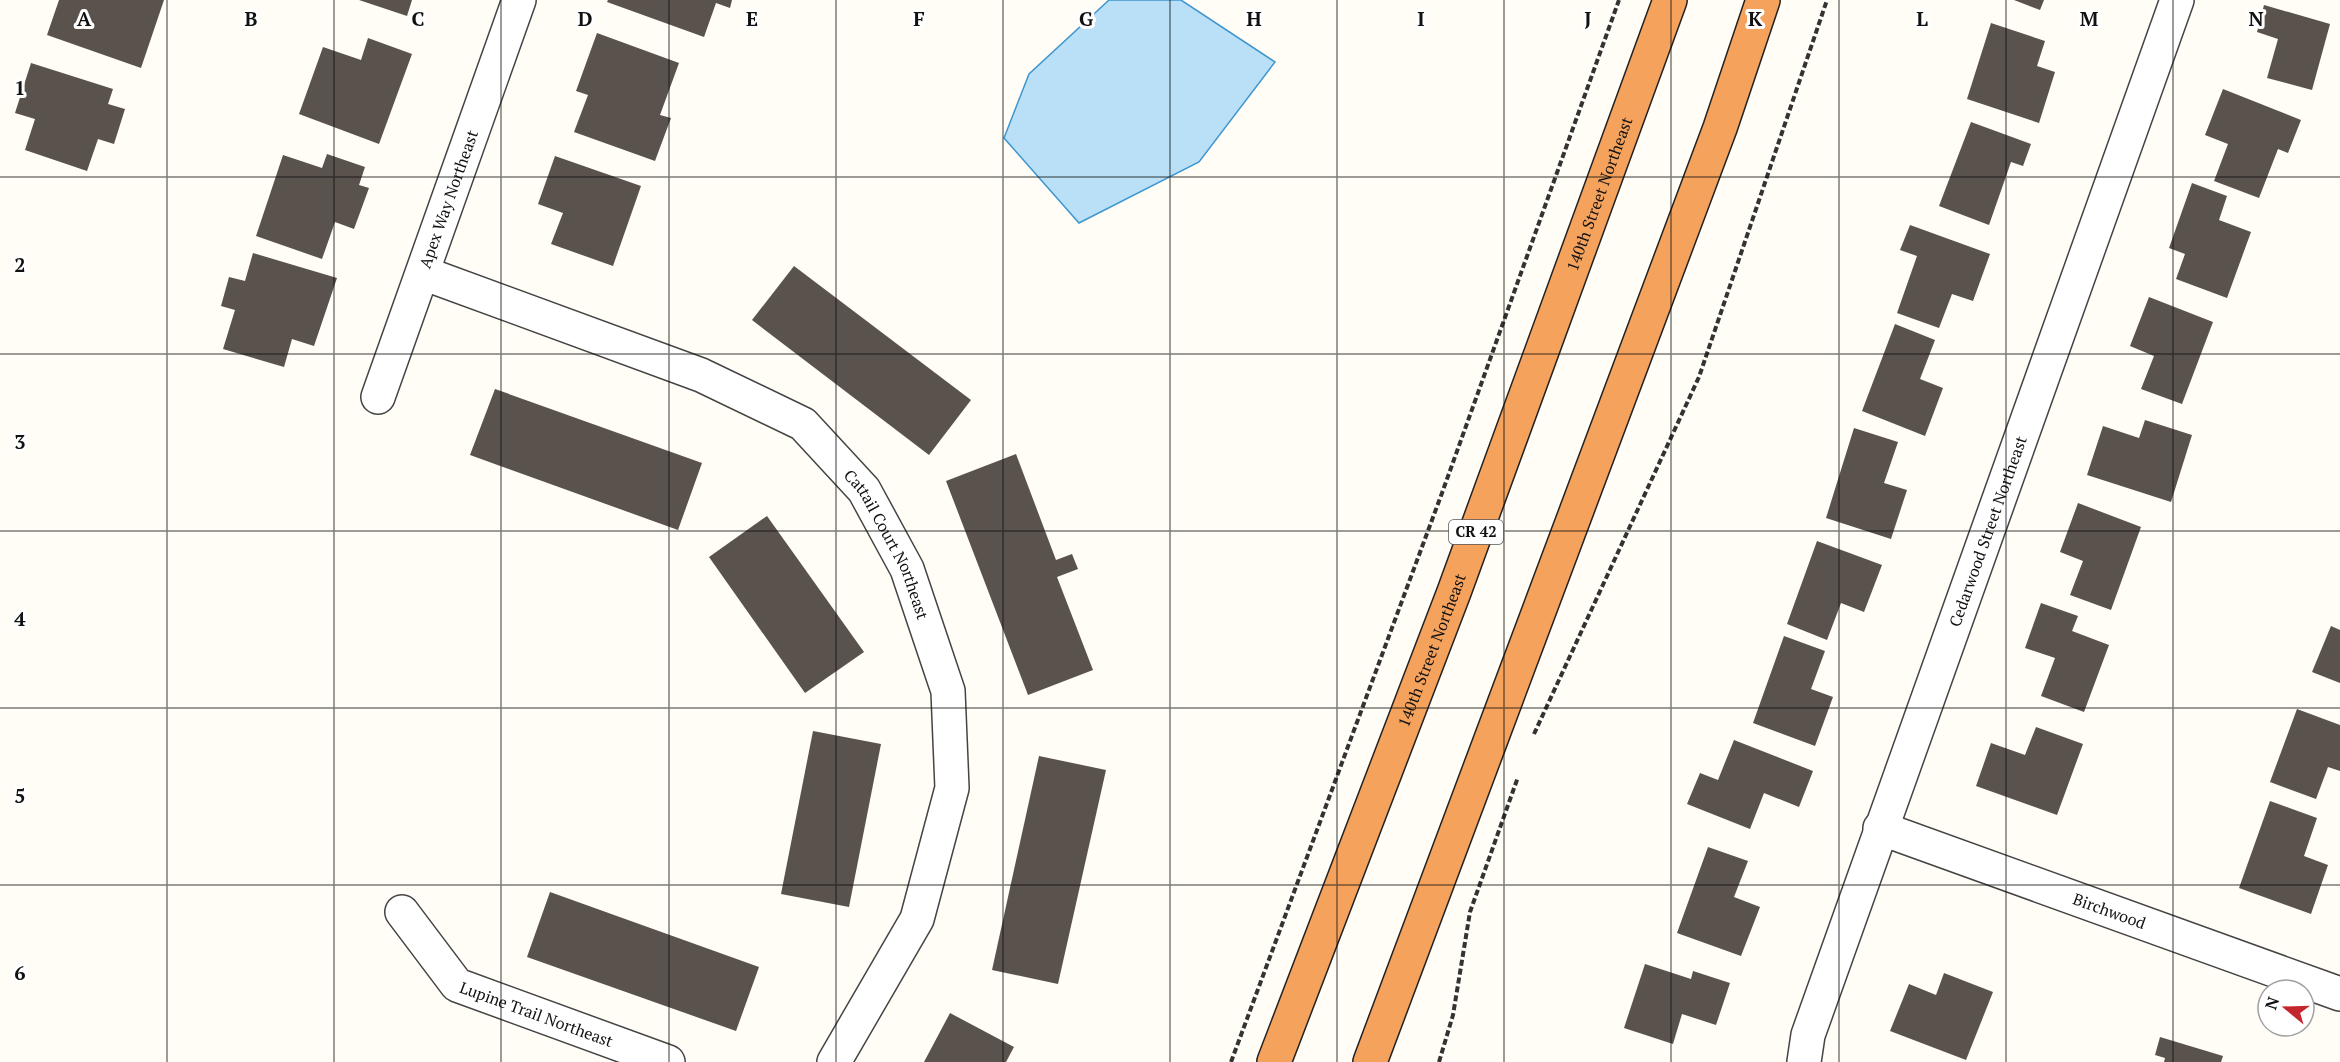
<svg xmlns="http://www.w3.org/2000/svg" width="2340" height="1062" font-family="'PT Serif',serif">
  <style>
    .water { fill: #b9e0f7; stroke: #3f96cf; stroke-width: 1.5 }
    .building { fill: #5a524d }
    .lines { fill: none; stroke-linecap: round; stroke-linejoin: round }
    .street-casing { stroke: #444; stroke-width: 36 }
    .highway-casing { stroke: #222; stroke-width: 36 }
    .path { stroke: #333; stroke-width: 4; stroke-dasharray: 6 3; stroke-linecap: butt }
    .street { stroke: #fff; stroke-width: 33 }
    .highway { stroke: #f5a25d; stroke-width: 33 }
    .grid { fill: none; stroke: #111; stroke-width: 1.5; stroke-opacity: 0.55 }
    .labels { text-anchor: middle; stroke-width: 6; stroke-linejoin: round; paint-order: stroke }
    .shield { fill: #fff; stroke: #585858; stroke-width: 1.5 }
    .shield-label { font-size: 15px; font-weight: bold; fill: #111 }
    .street-label { font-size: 16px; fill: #111; stroke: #fff }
    .grid-label { font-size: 20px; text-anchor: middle; font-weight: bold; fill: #111; stroke: #fff; stroke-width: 6; stroke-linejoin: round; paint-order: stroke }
  </style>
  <rect width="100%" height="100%" fill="#fffdf5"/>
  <!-- water -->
  <path class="water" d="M 1109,0 L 1181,0 L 1275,62 L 1199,162 L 1079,223 L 1004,138 L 1029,74 Z"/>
  <!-- building -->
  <g class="building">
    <path d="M 59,0 L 164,0 L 141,68 L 47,35 Z"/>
    <path d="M 359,0 L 412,0 L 407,16 Z"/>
    <path d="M 608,0 L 732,0 L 730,8 L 716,3 L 704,37 L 607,2 Z"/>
    <path d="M 2014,0 L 2044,0 L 2040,10 Z"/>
    <path d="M 2264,5 L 2330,24 L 2312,90 L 2267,78 L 2278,39 L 2257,32 Z"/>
    <path d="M 1991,23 L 2045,41 L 2037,66 L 2055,72 L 2039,123 L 1967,99 Z"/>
    <path d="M 597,33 L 679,63 L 660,115 L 671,118 L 655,161 L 574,132 L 588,95 L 576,91 Z"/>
    <path d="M 368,38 L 412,54 L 379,144 L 299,114 L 323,47 L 361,60 Z"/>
    <path d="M 31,63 L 113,89 L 108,104 L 125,109 L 114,144 L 98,139 L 87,171 L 25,150 L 35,119 L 15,113 Z"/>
    <path d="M 2223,89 L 2301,120 L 2288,153 L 2278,149 L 2259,198 L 2214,181 L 2228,144 L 2205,135 Z"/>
    <path d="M 1971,122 L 2031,144 L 2023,166 L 2011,162 L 1989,225 L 1939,206 Z"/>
    <path d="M 327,154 L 365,167 L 359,185 L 369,188 L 354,229 L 335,222 L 322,259 L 256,236 L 283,155 L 322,168 Z"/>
    <path d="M 555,156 L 641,186 L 613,266 L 551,244 L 563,213 L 538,204 Z"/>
    <path d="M 2192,183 L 2227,196 L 2219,220 L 2251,232 L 2227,298 L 2176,279 L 2185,254 L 2169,248 Z"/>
    <path d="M 1910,225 L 1990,254 L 1973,301 L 1952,294 L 1939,328 L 1897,313 L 1917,256 L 1900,250 Z"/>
    <path d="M 253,253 L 337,278 L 314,346 L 292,339 L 284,367 L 223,349 L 235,310 L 221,306 L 229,277 L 245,281 Z"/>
    <path d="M 794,266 L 971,400 L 929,455 L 752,320 Z"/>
    <path d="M 2149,297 L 2213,322 L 2182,404 L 2141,389 L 2154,356 L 2130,346 Z"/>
    <path d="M 1895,324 L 1935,340 L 1920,379 L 1943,388 L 1925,436 L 1862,411 Z"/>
    <path d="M 495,389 L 702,463 L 678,530 L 470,455 Z"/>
    <path d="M 2145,420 L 2192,435 L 2171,502 L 2087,475 L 2103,426 L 2139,438 Z"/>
    <path d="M 1854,428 L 1898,442 L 1884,483 L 1907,490 L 1891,539 L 1826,518 Z"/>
    <path d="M 1016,454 L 1056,560 L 1072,554 L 1078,569 L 1057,577 L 1093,670 L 1028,695 L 946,481 Z"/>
    <path d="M 2078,503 L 2141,527 L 2111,610 L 2070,595 L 2083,561 L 2060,552 Z"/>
    <path d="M 767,516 L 864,652 L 805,693 L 709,557 Z"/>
    <path d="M 1817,541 L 1882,565 L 1864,612 L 1841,603 L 1827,640 L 1787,624 Z"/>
    <path d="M 2041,603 L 2078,616 L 2072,631 L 2109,645 L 2084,712 L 2041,696 L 2055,658 L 2025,648 Z"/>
    <path d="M 2331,626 L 2340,630 L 2340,683 L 2312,672 Z"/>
    <path d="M 1784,636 L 1825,651 L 1811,689 L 1833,697 L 1815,746 L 1753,723 Z"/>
    <path d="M 2297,709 L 2340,725 L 2340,771 L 2328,767 L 2316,799 L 2270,782 Z"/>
    <path d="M 2036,727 L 2083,744 L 2057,815 L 1976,786 L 1991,743 L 2025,755 Z"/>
    <path d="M 813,731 L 881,744 L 849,907 L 781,894 Z"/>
    <path d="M 1734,740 L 1813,771 L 1799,807 L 1764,793 L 1750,829 L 1687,804 L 1700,773 L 1718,780 Z"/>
    <path d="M 1039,756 L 1106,770 L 1058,984 L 992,970 Z"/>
    <path d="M 2270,801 L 2317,818 L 2304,856 L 2328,865 L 2311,914 L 2239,888 Z"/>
    <path d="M 1708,847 L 1748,861 L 1734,897 L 1760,907 L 1741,956 L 1677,933 Z"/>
    <path d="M 550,892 L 759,967 L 736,1031 L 527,957 Z"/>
    <path d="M 1645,964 L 1691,979 L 1693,971 L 1730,983 L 1716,1025 L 1682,1014 L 1673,1044 L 1624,1028 Z"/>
    <path d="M 1944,973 L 1993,992 L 1966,1060 L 1890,1031 L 1909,984 L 1936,995 Z"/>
    <path d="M 950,1013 L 1014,1047 L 1006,1062 L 924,1062 Z"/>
    <path d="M 2160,1037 L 2223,1056 L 2221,1062 L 2164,1062 L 2165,1058 L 2155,1055 Z"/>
  </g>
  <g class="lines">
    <defs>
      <g id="street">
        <path id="s1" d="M 423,273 L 701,375 L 803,424 L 864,490 L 907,569 L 948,691 L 952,788 L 917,919 L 834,1062"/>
        <path id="s2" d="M 378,397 L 519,0"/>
        <path id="s3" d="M 1880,828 L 2340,994"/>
        <path id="s4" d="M 402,912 L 457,985 L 668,1062"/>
        <path id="s5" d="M 1804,1062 L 1808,1035 L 2177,0"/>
      </g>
      <g id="highway">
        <path id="s6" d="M 1274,1062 L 1454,592 L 1670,0"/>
        <path d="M 1370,1062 L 1720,128 L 1763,0"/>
      </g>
    </defs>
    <!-- street casing -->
    <use href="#street" class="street-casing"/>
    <!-- highway casing -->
    <use href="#highway" class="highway-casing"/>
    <!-- path -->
    <g class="path">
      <path d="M 1534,734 L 1699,377 L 1827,0"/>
      <path d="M 1231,1062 L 1442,493 L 1619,0"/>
      <path d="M 1439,1062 L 1453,1015 L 1470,912 L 1518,777"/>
    </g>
    <!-- street -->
    <use href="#street" class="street"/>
    <!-- highway -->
    <use href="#highway" class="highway"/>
  </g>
  <!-- grid -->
  <path class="grid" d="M 167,0 L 167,1062M 334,0 L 334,1062M 501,0 L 501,1062M 669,0 L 669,1062M 836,0 L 836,1062M 1003,0 L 1003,1062M 1170,0 L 1170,1062M 1337,0 L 1337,1062M 1504,0 L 1504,1062M 1671,0 L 1671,1062M 1839,0 L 1839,1062M 2006,0 L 2006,1062M 2173,0 L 2173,1062M 0,177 L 2340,177M 0,354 L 2340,354M 0,531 L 2340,531M 0,708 L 2340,708M 0,885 L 2340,885"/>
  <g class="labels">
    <!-- shield labels -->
    <rect class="shield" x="1449" y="520" width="54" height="24" rx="4.5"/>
    <g class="shield-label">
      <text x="1476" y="537">CR 42</text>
    </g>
    <!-- street labels -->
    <g class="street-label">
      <text dy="6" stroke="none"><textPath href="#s6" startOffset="927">140th Street Northeast</textPath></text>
      <text dy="6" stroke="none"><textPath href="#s2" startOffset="210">Apex Way Northeast</textPath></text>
      <text dy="6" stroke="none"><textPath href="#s5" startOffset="562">Cedarwood Street Northeast</textPath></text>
      <text dy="6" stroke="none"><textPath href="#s1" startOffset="558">Cattail Court Northeast</textPath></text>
      <text dy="6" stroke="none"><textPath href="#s6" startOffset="441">140th Street Northeast</textPath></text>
      <text dy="6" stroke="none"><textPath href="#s3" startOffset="244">Birchwood</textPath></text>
      <text dy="6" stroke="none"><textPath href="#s4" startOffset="176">Lupine Trail Northeast</textPath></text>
    </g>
  </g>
  <g class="grid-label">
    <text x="84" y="26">A</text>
    <text x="251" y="26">B</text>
    <text x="418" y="26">C</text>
    <text x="585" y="26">D</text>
    <text x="752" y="26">E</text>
    <text x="919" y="26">F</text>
    <text x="1086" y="26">G</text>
    <text x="1254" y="26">H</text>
    <text x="1421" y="26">I</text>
    <text x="1588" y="26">J</text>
    <text x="1755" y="26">K</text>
    <text x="1922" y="26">L</text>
    <text x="2089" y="26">M</text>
    <text x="2256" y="26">N</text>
    <text x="20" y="95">1</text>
    <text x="20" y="272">2</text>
    <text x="20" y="449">3</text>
    <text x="20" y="626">4</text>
    <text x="20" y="803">5</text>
    <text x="20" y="980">6</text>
  </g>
  <!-- north arrow -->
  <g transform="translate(2286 1008) rotate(289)"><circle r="28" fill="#ffffff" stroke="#a0a0a0" stroke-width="1.5"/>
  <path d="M0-4.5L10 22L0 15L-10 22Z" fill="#c4262e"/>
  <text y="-9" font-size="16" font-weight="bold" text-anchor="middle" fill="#111111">N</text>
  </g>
</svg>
